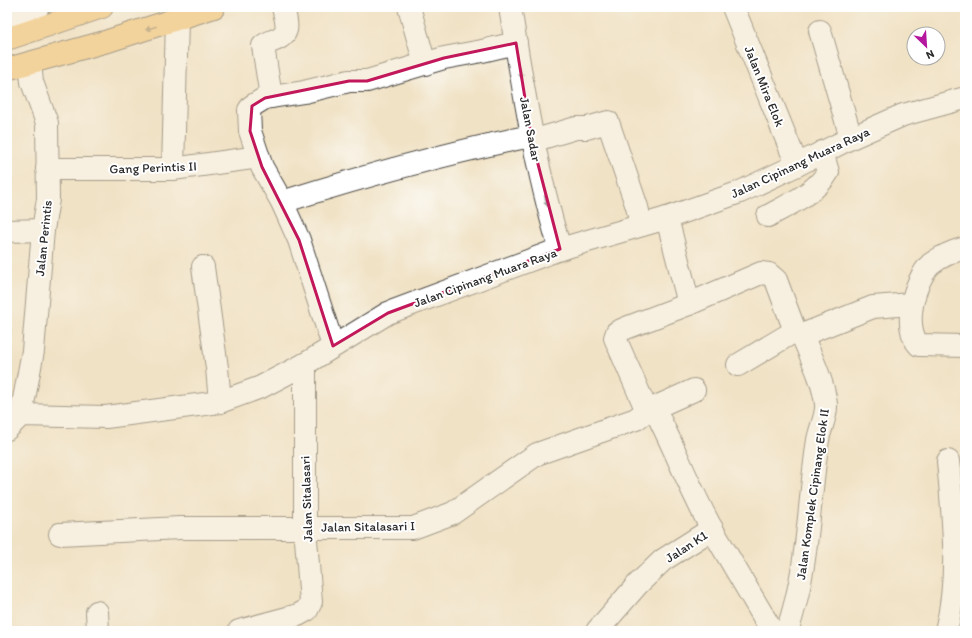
<svg xmlns="http://www.w3.org/2000/svg" width="972" height="638" font-family="Itim,sans-serif">
  <style>
    .lines { fill: none; stroke-linecap: round; stroke-linejoin: round }
    .minor-casing { stroke: #494642; stroke-width: 24 }
    .major-casing { stroke: #494642; stroke-width: 24 }
    .minor { stroke: #fff; stroke-width: 22 }
    .major { stroke: #f6c16b; stroke-width: 22 }
    .oneway { fill: #90764b }
    .oneway2 { fill: #a0a0a0 }
    .marked { fill: none; stroke: #c2185b; stroke-width: 3; stroke-linejoin: round }
    .labels { text-anchor: middle; stroke-width: 4; stroke-linejoin: round; paint-order: stroke }
    .street-label { font-size: 13px; fill: #2b2b2b; stroke: #fff }
  </style>
  <rect width="100%" height="100%" fill="#fff"/>
  <filter id="ink" filterUnits="userSpaceOnUse"><feTurbulence type="fractalNoise" baseFrequency=".025" numOctaves="2"/><feDisplacementMap in="SourceGraphic" scale="8" xChannelSelector="R" yChannelSelector="G"/><feConvolveMatrix kernelMatrix="1 2 1 2 8 2 1 2 1" color-interpolation-filters="sRGB"/></filter>
  <filter id="wash" filterUnits="userSpaceOnUse"><feTurbulence type="fractalNoise" baseFrequency=".012" numOctaves="4" result="noise"/><feDisplacementMap in="SourceGraphic" scale="16" xChannelSelector="R" yChannelSelector="G"/><feGaussianBlur stdDeviation="0.9" result="paint"/><feColorMatrix in="noise" values="0 0 0 0 0 0 0 0 0 0 0 0 0 0 0 0 0 1.4 0 .05"/><feComposite in="paint" operator="in"/></filter>
  <g filter="url(#wash)">
    <rect width="100%" height="100%" fill="#f0e2c5"/>
  </g>
  <g filter="url(#ink)">
    <g class="lines">
      <defs>
        <g id="minor">
          <path d="M 409,7 L 425,64"/>
          <path d="M 510,7 C 523,89 536,170 560,249"/>
          <path d="M 733,7 L 797,165"/>
          <path d="M 7,16 L 38,7"/>
          <path d="M 820,31 L 851,138"/>
          <path d="M 271,97 L 263,46 C 266,43 270,42 275,40 C 292,33 286,22 283,7"/>
          <path d="M 532,141 L 576,128 L 587,128 L 608,122 L 637,207 L 641,225"/>
          <path d="M 47,169 L 173,169 L 259,157"/>
          <path d="M 173,169 L 177,20"/>
          <path d="M 282,202 C 365,176 446,153 531,136"/>
          <path d="M 768,216 C 788,205 817,192 828,172 L 822,152"/>
          <path d="M 667,218 L 689,304"/>
          <path d="M 7,231 L 43,230"/>
          <path d="M 965,248 C 954,251 940,257 931,264 C 914,280 902,327 919,345 L 965,346"/>
          <path d="M 203,267 L 217,368 L 220,402"/>
          <path d="M 333,346 L 299,240 L 282,202 L 262,167 L 250,131 L 249,110 L 252,106 L 265,98 L 304,92 L 349,81 L 367,81 L 444,58 L 482,51 L 516,43"/>
          <path d="M 738,365 L 795,331"/>
          <path d="M 654,408 C 675,448 690,490 712,529"/>
          <path d="M 647,411 L 615,338 L 617,332 L 626,328 L 689,304 L 761,273 L 769,274 L 776,280 L 795,331 L 802,335 L 873,307 L 911,304"/>
          <path d="M 21,415 L 33,351 L 43,230 L 48,199 L 47,123 L 32,82 L 30,63"/>
          <path d="M 7,429 L 21,415 L 106,417 L 220,402 L 261,387 L 305,364 L 388,313 L 560,249 L 667,218 L 740,192 L 797,165 L 851,138 L 903,115 L 965,98"/>
          <path d="M 60,534 L 180,528 L 413,528 L 453,513 L 537,454 L 636,419 L 647,411 L 694,390"/>
          <path d="M 97,612 L 98,631"/>
          <path d="M 239,631 L 298,615 L 307,610 L 311,602 L 305,527 L 305,364"/>
          <path d="M 597,631 L 638,584 L 663,560 L 712,529 L 772,631"/>
          <path d="M 787,631 C 809,569 808,504 818,440 C 820,428 827,416 826,404 C 823,380 811,357 802,335"/>
          <path d="M 946,631 C 960,575 953,518 948,461"/>
        </g>
        <g id="major">
          <path d="M 7,39 L 102,7"/>
          <path d="M 7,69 L 108,41 L 214,7"/>
        </g>
      </defs>
      <!-- minor casing -->
      <use href="#minor" class="minor-casing"/>
      <!-- major casing -->
      <use href="#major" class="major-casing"/>
      <!-- minor -->
      <use href="#minor" class="minor"/>
      <!-- major -->
      <use href="#major" class="major"/>
    </g>
    <!-- one-way arrows -->
    <defs><path id="oneway-solid" d="M-6-.8H1V-3.2L6.5 0L1 3.2V.8H-6Z"/></defs>
    <use class="oneway" href="#oneway-solid" transform="translate(151 28) rotate(163)"/>
    <g class="oneway2">
      <use href="#oneway-solid" transform="translate(521 73) rotate(81)"/>
      <use href="#oneway-solid" transform="translate(546 201) rotate(75)"/>
    </g>
  </g>
  <!-- marked area -->
  <path d="M0 0H972V638H0ZM 516,43 L 532,141 L 560,249 L 388,313 L 333,346 L 299,240 L 262,167 L 250,131 L 252,106 L 265,98 L 349,81 L 367,81 L 444,58 Z" fill="#f0e2c5" fill-opacity=".55" fill-rule="evenodd"/>
  <path class="marked" d="M 516,43 L 532,141 L 560,249 L 388,313 L 333,346 L 299,240 L 262,167 L 250,131 L 252,106 L 265,98 L 349,81 L 367,81 L 444,58 Z"/>
  <g class="labels">
    <!-- street labels -->
    <g class="street-label">
      <text transform="translate(765 86) rotate(68)" y="5">Jalan Mira Elok</text>
      <text transform="translate(531 129) rotate(79)" y="5">Jalan Sadar</text>
      <text transform="translate(800 162) rotate(-25)" y="5">Jalan Cipinang Muara Raya</text>
      <text transform="translate(153 167) rotate(-2)" y="5">Gang Perintis II</text>
      <text transform="translate(43 238) rotate(-84)" y="5">Jalan Perintis</text>
      <text transform="translate(485 277) rotate(-20)" y="5">Jalan Cipinang Muara Raya</text>
      <text transform="translate(812 494) rotate(-82)" y="5">Jalan Komplek Cipinang Elok II</text>
      <text transform="translate(306 499) rotate(-92)" y="5">Jalan Sitalasari</text>
      <text transform="translate(368 526) rotate(-1)" y="5">Jalan Sitalasari I</text>
      <text transform="translate(686 546) rotate(-33)" y="5">Jalan K1</text>
    </g>
  </g>
  <!-- margin -->
  <rect width="972" height="638" fill="none" stroke="#fff" stroke-width="24"/>
  <!-- north arrow -->
  <g transform="translate(926 46) rotate(155)"><circle r="19" fill="#ffffff" stroke="#aaaaaa"/>
  <path d="M0-3L7 15L0 10L-7 15Z" fill="#b5179e"/>
  <text y="-6" font-size="11" font-weight="bold" text-anchor="middle" fill="#2b2b2b">N</text>
  </g>
</svg>
